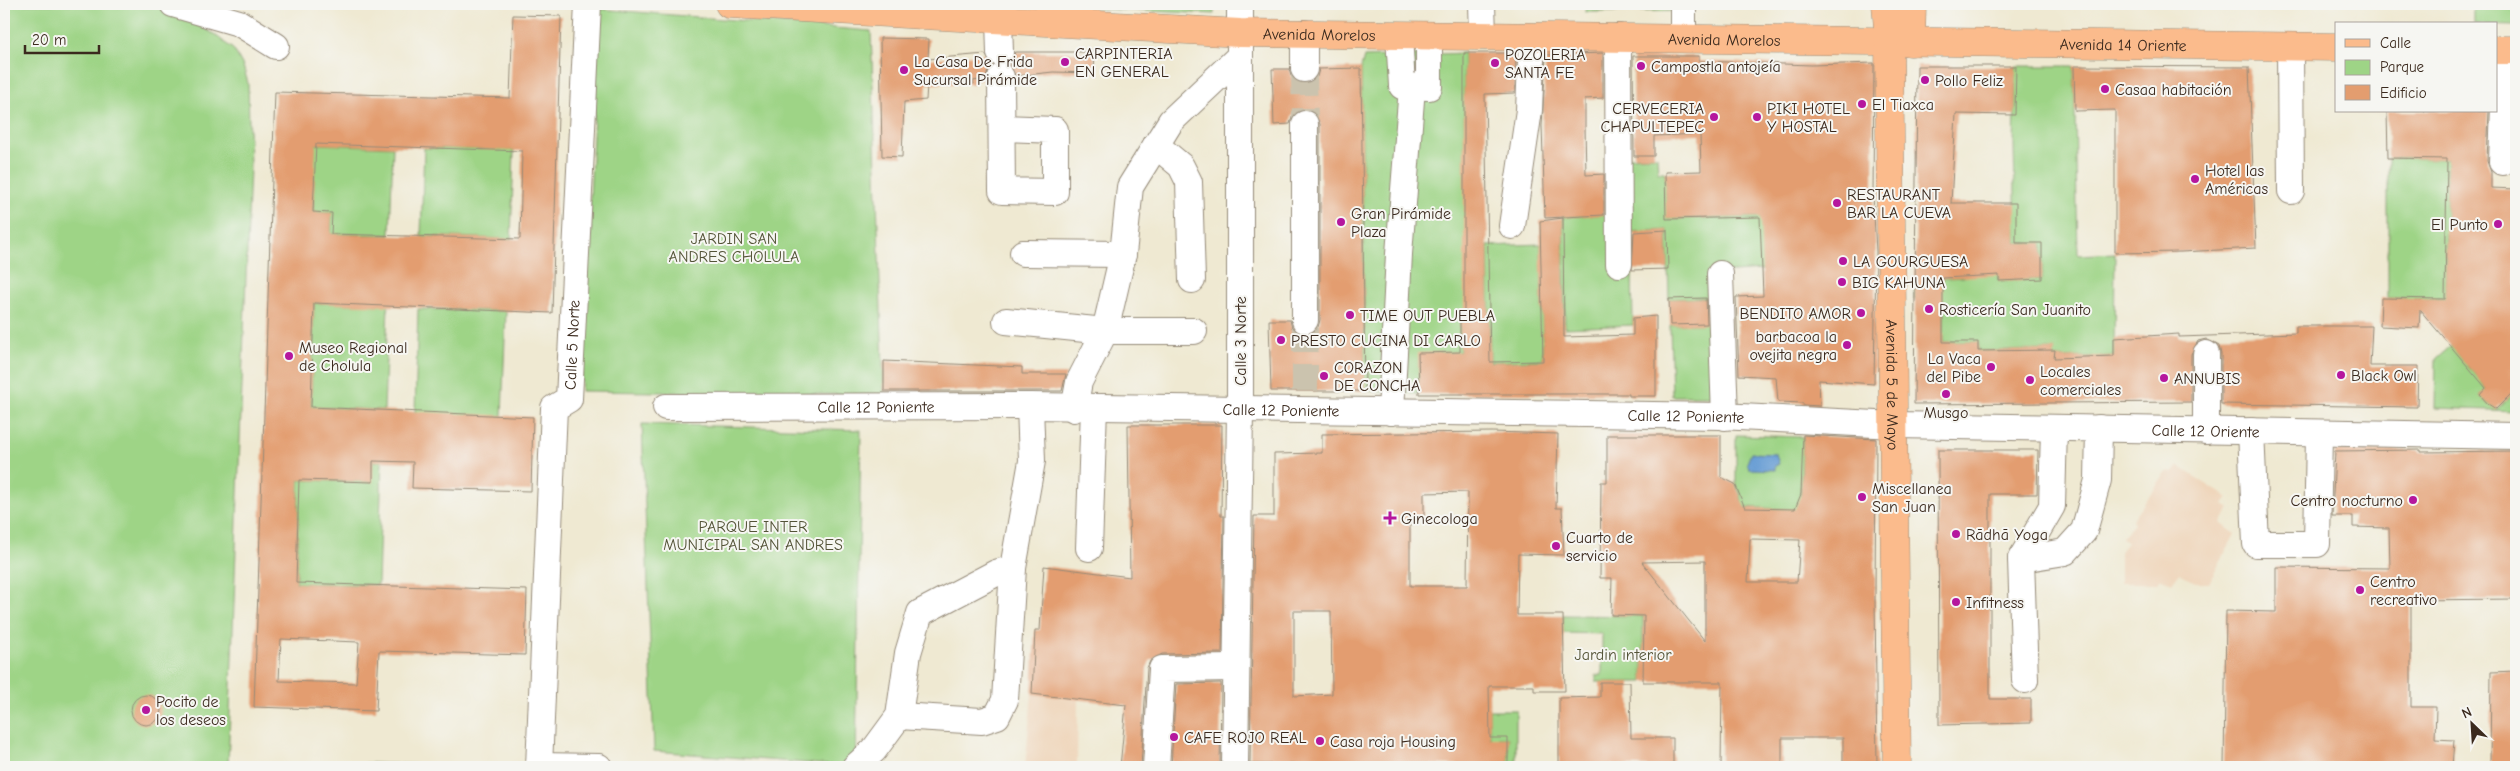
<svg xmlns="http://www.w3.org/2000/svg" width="2520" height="771" font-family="'Comic Neue',sans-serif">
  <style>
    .built { fill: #efd6bb }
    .green { fill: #9ed486; stroke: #6c7f52 }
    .water { fill: #679dd4; stroke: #516479 }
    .building { fill: #e39d6f; fill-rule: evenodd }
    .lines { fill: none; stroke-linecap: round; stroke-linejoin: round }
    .minor-tunnel { stroke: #cbc3ae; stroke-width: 26; stroke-dasharray: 26 13; stroke-linecap: butt }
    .minor-casing { stroke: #958a78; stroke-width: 28 }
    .major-casing { stroke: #958a78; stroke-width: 29 }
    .minor { stroke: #fff; stroke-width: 26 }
    .major { stroke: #fbbb8c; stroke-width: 28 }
    .poi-dot { fill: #b5179e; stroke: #f6f6f2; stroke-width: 2 }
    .labels { text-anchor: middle; stroke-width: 4; stroke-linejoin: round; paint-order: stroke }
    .street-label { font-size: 16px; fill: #3b2a1e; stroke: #f6f6f2 }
    .poi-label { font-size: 16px; fill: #3b2a1e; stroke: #f6f6f2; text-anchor: start }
    .park-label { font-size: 16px; fill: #545438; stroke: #f6f6f2 }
  </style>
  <rect width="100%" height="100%" fill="#f6f6f2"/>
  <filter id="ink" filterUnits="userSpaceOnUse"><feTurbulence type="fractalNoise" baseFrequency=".02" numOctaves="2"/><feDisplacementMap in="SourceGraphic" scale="10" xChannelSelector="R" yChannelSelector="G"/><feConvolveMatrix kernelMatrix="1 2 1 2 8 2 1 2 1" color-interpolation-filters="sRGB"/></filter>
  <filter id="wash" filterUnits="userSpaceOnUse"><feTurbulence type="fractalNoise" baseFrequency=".0096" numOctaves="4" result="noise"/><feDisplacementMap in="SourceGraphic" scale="20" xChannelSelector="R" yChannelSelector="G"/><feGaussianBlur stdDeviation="1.12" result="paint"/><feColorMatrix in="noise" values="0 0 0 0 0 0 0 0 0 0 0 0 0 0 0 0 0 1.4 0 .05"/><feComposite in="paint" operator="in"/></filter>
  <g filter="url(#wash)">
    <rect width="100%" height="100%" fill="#efe9d2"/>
    <!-- built -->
    <g class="built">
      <path d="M 2178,466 L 2228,498 L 2224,504 L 2230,508 L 2221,523 L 2235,534 L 2209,583 L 2200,583 L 2179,573 L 2172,583 L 2159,578 L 2159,583 L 2120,583 L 2120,551 L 2127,543 L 2122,537 L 2134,524 L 2132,520 L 2167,472 L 2173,473 Z"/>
      <path d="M 1032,694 L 1078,699 L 1077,767 L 1025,767 Z"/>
    </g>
    <!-- green -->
    <g class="green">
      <path d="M 4,4 L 130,4 L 168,9 L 214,34 L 234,50 L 243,66 L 248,83 L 250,167 L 228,767 L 4,767 Z"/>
      <path d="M 987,4 L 1214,4 L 1214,14 Z"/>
      <path d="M 1586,4 L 1675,4 L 1675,11 L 1586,12 Z"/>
      <path d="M 2474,4 L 2516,4 L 2516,25 L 2474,24 Z"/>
      <path d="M 599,9 L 871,31 L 884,395 L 581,391 Z"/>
      <path d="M 1464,53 L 1465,314 L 1460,320 L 1460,352 L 1419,354 L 1419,394 L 1365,391 L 1361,68 L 1364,57 Z"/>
      <path d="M 2016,66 L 2074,66 L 2078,255 L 2115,253 L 2114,356 L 2054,358 L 2054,350 L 1978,351 L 1978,342 L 1943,342 L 1943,300 L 1914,300 L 1914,280 L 1964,277 L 1999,265 L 1999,281 L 2042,279 L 2042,243 L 2016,243 L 2014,145 Z"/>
      <path d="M 315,144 L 393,147 L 390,235 L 331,234 L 332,213 L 313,212 Z"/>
      <path d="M 424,148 L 514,150 L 511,239 L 421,236 Z"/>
      <path d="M 1657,156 L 1658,172 L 1665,172 L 1667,219 L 1767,217 L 1763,270 L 1718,273 L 1718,297 L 1669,299 L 1667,230 L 1631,232 L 1627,157 Z"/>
      <path d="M 2388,158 L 2447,159 L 2445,299 L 2388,298 Z"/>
      <path d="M 1611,214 L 1613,271 L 1632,270 L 1633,325 L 1565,328 L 1563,217 Z"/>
      <path d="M 1541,244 L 1543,360 L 1490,362 L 1488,246 Z"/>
      <path d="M 314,303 L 388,305 L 384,410 L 311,407 Z"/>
      <path d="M 418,309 L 506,311 L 502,416 L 415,413 Z"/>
      <path d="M 1719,323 L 1720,396 L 1672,396 L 1670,325 Z"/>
      <path d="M 2451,346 L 2486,388 L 2480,395 L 2488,404 L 2498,409 L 2516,389 L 2516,411 L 2435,408 L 2436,359 Z"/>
      <path d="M 642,424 L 861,430 L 856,767 L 654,751 Z"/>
      <path d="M 1736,435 L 1803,437 L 1800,510 L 1743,507 L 1740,493 L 1736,484 Z"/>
      <path d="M 373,461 L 382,461 L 378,585 L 296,583 L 299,480 L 372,482 Z"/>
      <path d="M 1563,615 L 1643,616 L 1643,682 L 1596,682 L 1596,675 L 1602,675 L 1602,634 L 1563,633 Z"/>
      <path d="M 1489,710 L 1516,710 L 1516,764 L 1508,765 L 1508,738 L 1490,738 Z"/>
      <path d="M 365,763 L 516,767 L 365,767 Z"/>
    </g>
    <!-- water -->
    <path class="water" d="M 1751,453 L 1776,454 L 1779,464 L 1775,466 L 1775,470 L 1749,469 L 1747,463 Z"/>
    <g id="blocks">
      <!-- building -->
      <g class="building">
        <path d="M 513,15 L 561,16 L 552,313 L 314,303 L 311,407 L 533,417 L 531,491 L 412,488 L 413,462 L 373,461 L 373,482 L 299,480 L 296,583 L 527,590 L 525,655 L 379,651 L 376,711 L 254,707 L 275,92 L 510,98 ZM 316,144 L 522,151 L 520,239 L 331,234 L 332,213 L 313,212 ZM 281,639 L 359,642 L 356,683 L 279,681 Z"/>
        <path d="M 880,38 L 929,39 L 928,59 L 985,54 L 992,65 L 988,70 L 986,79 L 973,81 L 974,84 L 927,84 L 926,100 L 904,102 L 902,157 L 882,156 Z"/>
        <path d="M 1015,52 L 1095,52 L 1094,73 L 1053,72 L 1016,76 L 1009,65 Z"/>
        <path d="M 1464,53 L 1516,53 L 1515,93 L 1485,94 L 1490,362 L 1543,361 L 1540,221 L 1563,218 L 1564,337 L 1633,335 L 1633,318 L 1656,316 L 1656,396 L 1629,396 L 1629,394 L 1419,394 L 1418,353 L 1460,352 L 1460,320 L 1464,320 Z"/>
        <path d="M 1603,53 L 1603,98 L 1585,99 L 1585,126 L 1586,175 L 1604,174 L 1604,215 L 1545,218 L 1542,126 L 1546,55 Z"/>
        <path d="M 1633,56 L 1699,56 L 1699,61 L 1728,62 L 1811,65 L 1874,63 L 1873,195 L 1876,252 L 1874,384 L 1819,380 L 1820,406 L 1803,405 L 1803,403 L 1778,402 L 1776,377 L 1739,375 L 1736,297 L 1763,296 L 1760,217 L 1666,219 L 1665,172 L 1701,171 L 1700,134 L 1654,136 L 1654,156 L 1634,156 Z"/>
        <path d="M 1917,66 L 2016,66 L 2015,115 L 1956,114 L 1951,203 L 2016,203 L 2016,243 L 2042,243 L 2042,279 L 1999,281 L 1999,275 L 1943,278 L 1943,342 L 1978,342 L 1978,351 L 2055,350 L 2054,358 L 2114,356 L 2114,338 L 2179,334 L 2179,337 L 2296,333 L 2296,326 L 2372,326 L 2370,366 L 2418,366 L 2417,407 L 2221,404 L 2221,354 L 2219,346 L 2206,339 L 2198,341 L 2191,354 L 2191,402 L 1914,404 Z"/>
        <path d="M 2074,66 L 2249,67 L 2256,248 L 2181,252 L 2115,253 L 2115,110 L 2075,111 Z"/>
        <path d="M 1361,68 L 1365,391 L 1271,391 L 1269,320 L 1290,320 L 1292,328 L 1305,335 L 1313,333 L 1318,327 L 1320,320 L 1320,124 L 1313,111 L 1305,109 L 1292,116 L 1290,124 L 1274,125 L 1272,69 L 1289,69 L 1291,76 L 1296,82 L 1304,84 L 1317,77 L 1319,69 Z"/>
        <path d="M 2387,111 L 2489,111 L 2487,161 L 2491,172 L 2491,188 L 2516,189 L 2516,389 L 2496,409 L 2488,404 L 2480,395 L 2486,388 L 2420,310 L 2419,328 L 2380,326 L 2381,298 L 2445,299 L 2447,159 L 2388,158 Z"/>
        <path d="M 1667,230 L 1668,269 L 1632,270 L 1634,232 Z"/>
        <path d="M 1706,298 L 1707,324 L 1670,325 L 1669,299 Z"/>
        <path d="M 884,361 L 1022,367 L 1022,374 L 1066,374 L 1062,391 L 884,391 Z"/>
        <path d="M 1128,425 L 1222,425 L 1221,516 L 1224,516 L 1222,653 L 1162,654 L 1150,661 L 1147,668 L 1141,767 L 1120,767 L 1126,705 L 1032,694 L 1035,630 L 1040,630 L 1044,566 L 1130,577 Z"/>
        <path d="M 1492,432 L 1558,434 L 1556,508 L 1562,508 L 1564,555 L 1518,554 L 1517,615 L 1563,615 L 1565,691 L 1534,691 L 1534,686 L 1489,686 L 1490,738 L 1508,738 L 1508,765 L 1250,764 L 1254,516 L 1274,516 L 1274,454 L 1322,453 L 1322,434 ZM 1468,492 L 1467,586 L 1410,586 L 1410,519 L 1424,518 L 1424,493 ZM 1294,611 L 1331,611 L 1332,694 L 1294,696 Z"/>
        <path d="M 1607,435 L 1721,435 L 1721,477 L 1735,484 L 1745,508 L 1795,509 L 1801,494 L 1803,435 L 1876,439 L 1875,599 L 1877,767 L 1843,767 L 1843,738 L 1782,738 L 1782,767 L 1721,767 L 1722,682 L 1643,682 L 1644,616 L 1611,615 L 1612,578 L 1600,578 L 1601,482 L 1607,482 ZM 1750,539 L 1800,540 L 1797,582 L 1748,582 ZM 1705,561 L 1705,641 L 1642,562 Z"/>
        <path d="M 1938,450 L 2038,450 L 2037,494 L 1990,494 L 1990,699 L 2031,699 L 2031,723 L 1939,725 Z"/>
        <path d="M 2420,450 L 2420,452 L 2516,451 L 2516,599 L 2411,600 L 2411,707 L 2436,707 L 2435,739 L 2454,740 L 2452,767 L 2224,767 L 2226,611 L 2276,612 L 2276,567 L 2390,568 L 2389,528 L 2353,527 L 2353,516 L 2332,516 L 2335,451 Z"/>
        <path d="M 2516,671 L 2516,767 L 2490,767 L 2491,672 Z"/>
        <path d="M 1600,682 L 1630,682 L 1631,738 L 1673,738 L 1673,767 L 1559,764 L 1559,698 L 1600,697 Z"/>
        <path d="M 1221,683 L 1220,767 L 1171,767 L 1176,684 Z"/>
        <circle cx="146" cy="710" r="15"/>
      </g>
    </g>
  </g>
  <g filter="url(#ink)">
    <use href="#blocks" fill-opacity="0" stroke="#958a78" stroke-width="1"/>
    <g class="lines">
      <!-- minor-tunnel -->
      <g class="minor-tunnel">
        <path d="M 1304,69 L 1305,124"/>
        <path d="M 1305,391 L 1305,320"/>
      </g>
      <defs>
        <g id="minor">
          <path d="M 173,4 L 239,23 L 276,46"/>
          <path d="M 1482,4 L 1483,35"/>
          <path d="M 1683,4 L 1683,38"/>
          <path d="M 999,19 L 1000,53"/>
          <path d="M 1304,33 L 1304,69"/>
          <path d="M 1399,35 L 1402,86 L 1429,87 L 1429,35"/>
          <path d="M 1618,37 L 1619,264"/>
          <path d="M 2290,46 L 2291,191"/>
          <path d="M 1001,77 L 1002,191 L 1055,192 L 1055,130 L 1003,128"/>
          <path d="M 1305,124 L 1305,320"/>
          <path d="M 1156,145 L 1181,166 L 1189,182 L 1192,280"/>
          <path d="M 2502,162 L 2506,50"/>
          <path d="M 1512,226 L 1529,110 L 1532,37"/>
          <path d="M 1023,253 L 1123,254"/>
          <path d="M 1720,274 L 1725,417"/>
          <path d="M 1006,321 L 1105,331 L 1194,331"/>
          <path d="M 2206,354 L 2206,431"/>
          <path id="s1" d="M 666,407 L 1030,406 L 1721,416 L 1895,425 L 2516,436"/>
          <path d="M 1074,409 L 1079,382 L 1105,331 L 1123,254 L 1130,187 L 1171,121 L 1240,56"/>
          <path d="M 1391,412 L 1399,254 L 1412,87"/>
          <path d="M 2251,431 L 2256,544 L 2317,544 L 2319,433"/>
          <path d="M 1089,548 L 1094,408"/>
          <path d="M 2021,559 L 2065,552 L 2084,531 L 2098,480 L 2099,428"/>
          <path d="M 2025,680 L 2021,559 L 2052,506 L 2054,428"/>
          <path d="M 899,716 L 982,721 L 997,716 L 1005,700 L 1013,568"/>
          <path d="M 539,766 L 599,767"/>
          <path id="s2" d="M 539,767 L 554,408 L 569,399 L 588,4"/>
          <path d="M 855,767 L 874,750 L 899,716 L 908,653 L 920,613 L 996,573 L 1013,568 L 1032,461 L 1030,406"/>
          <path d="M 1156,767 L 1162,669 L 1236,668"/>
          <path d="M 1235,767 L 1240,410 L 1240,4"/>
        </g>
        <g id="major">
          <path id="s3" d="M 729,4 L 1240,33 L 2336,47"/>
          <path id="s4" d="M 1886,4 L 1889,41 L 1897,767"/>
          <path d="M 1911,42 L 1912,4"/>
          <path d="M 2496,50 L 2516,50"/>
        </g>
      </defs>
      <!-- minor casing -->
      <use href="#minor" class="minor-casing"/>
      <!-- major casing -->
      <use href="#major" class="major-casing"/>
      <!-- minor -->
      <use href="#minor" class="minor"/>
      <!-- major -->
      <use href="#major" class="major"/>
    </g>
  </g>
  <!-- markers -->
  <g class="poi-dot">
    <circle cx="1065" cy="62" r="5"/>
    <circle cx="1495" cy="63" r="5"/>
    <circle cx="1641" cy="66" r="5"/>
    <circle cx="904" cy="70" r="5"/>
    <circle cx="1925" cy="80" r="5"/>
    <circle cx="2105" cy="89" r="5"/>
    <circle cx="1862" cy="104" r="5"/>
    <circle cx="1714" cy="117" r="5"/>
    <circle cx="1757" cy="117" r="5"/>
    <circle cx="2195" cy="179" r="5"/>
    <circle cx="1837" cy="203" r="5"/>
    <circle cx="1341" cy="222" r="5"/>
    <circle cx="2498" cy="224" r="5"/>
    <circle cx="1843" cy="261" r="5"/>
    <circle cx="1842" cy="282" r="5"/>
    <circle cx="1929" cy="309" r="5"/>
    <circle cx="1861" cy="313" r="5"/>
    <circle cx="1350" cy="315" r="5"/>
    <circle cx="1281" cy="340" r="5"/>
    <circle cx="1847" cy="345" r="5"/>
    <circle cx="289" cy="356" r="5"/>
    <circle cx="1991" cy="367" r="5"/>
    <circle cx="2341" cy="375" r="5"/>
    <circle cx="1324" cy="376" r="5"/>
    <circle cx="2164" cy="378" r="5"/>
    <circle cx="2030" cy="380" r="5"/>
    <circle cx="1946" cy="394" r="5"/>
    <circle cx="1862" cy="497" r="5"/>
    <circle cx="2413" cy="500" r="5"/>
    <path d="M1387.5 510.5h5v5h5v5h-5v5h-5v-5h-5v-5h5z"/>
    <circle cx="1956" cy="534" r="5"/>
    <circle cx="1556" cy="546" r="5"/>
    <circle cx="2360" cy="590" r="5"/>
    <circle cx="1956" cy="602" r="5"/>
    <circle cx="146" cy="710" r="5"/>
    <circle cx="1174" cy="737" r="5"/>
    <circle cx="1320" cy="741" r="5"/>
  </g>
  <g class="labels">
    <!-- street labels -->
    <g class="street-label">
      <text dy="6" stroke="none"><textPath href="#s3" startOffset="591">Avenida Morelos</textPath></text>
      <text dy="6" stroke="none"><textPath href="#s3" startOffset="996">Avenida Morelos</textPath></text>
      <text dy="6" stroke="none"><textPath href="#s3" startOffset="1395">Avenida 14 Oriente</textPath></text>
      <text transform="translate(1240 341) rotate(-90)" y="6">Calle 3 Norte</text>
      <text dy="6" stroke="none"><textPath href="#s2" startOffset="431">Calle 5 Norte</textPath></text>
      <text dy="6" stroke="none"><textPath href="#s4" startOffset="381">Avenida 5 de Mayo</textPath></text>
      <text dy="6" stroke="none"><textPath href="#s1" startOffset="210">Calle 12 Poniente</textPath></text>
      <text dy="6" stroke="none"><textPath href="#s1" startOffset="615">Calle 12 Poniente</textPath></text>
      <text dy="6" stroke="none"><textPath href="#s1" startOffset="1020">Calle 12 Poniente</textPath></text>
      <text dy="6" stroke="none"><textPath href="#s1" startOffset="1540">Calle 12 Oriente</textPath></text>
    </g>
    <!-- poi labels -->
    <g class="poi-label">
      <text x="1075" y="59">CARPINTERIA<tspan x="1075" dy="18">EN GENERAL</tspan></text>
      <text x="1505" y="60">POZOLERIA<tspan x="1505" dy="18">SANTA FE</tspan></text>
      <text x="914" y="67">La Casa De Frida<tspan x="914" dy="18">Sucursal Pirámide</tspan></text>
      <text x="1651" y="72">Campostla antojeía</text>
      <text x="1935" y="86">Pollo Feliz</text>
      <text x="2115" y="95">Casaa habitación</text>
      <text x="1872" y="110">El Tiaxca</text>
      <text x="1704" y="114" text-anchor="end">CERVECERIA<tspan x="1704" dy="18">CHAPULTEPEC</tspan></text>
      <text x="1767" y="114">PIKI HOTEL<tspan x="1767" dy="18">Y HOSTAL</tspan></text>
      <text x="2205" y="176">Hotel las<tspan x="2205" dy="18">Américas</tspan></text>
      <text x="1847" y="200">RESTAURANT<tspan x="1847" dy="18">BAR LA CUEVA</tspan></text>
      <text x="1351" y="219">Gran Pirámide<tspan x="1351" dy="18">Plaza</tspan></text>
      <text x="2488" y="230" text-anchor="end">El Punto</text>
      <text x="1853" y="267">LA GOURGUESA</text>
      <text x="1852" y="288">BIG KAHUNA</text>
      <text x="1939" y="315">Rosticería San Juanito</text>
      <text x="1851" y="319" text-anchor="end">BENDITO AMOR</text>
      <text x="1360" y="321">TIME OUT PUEBLA</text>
      <text x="1837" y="342" text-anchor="end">barbacoa la<tspan x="1837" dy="18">ovejita negra</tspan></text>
      <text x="1291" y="346">PRESTO CUCINA DI CARLO</text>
      <text x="299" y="353">Museo Regional<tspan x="299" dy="18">de Cholula</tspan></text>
      <text x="1981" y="364" text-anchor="end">La Vaca<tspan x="1981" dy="18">del Pibe</tspan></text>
      <text x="1334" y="373">CORAZON<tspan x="1334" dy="18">DE CONCHA</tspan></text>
      <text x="2040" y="377">Locales<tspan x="2040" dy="18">comerciales</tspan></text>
      <text x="2351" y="381">Black Owl</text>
      <text x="2174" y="384">ANNUBIS</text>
      <text x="1946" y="418" text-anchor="middle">Musgo</text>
      <text x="1872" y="494">Miscellanea<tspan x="1872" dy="18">San Juan</tspan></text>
      <text x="2403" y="506" text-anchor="end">Centro nocturno</text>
      <text x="1401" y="524">Ginecologa</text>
      <text x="1966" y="540">Rādhā Yoga</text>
      <text x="1566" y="543">Cuarto de<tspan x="1566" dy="18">servicio</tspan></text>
      <text x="2370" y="587">Centro<tspan x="2370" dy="18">recreativo</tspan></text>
      <text x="1966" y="608">Infitness</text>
      <text x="156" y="707">Pocito de<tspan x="156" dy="18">los deseos</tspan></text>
      <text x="1184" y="743">CAFE ROJO REAL</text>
      <text x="1330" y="747">Casa roja Housing</text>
    </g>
    <!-- park labels -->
    <g class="park-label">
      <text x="734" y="244">JARDIN SAN<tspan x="734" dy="18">ANDRES CHOLULA</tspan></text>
      <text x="753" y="532">PARQUE INTER<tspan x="753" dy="18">MUNICIPAL SAN ANDRES</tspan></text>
      <text x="1623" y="660">Jardin interior</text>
    </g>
  </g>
  <!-- margin -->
  <rect width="2520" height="771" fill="none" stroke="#f6f6f2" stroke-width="20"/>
  <!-- legend -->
  <rect x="2335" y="22" width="162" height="90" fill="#f6f6f2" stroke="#aba49d"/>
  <rect x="2345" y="39" width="25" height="8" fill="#fbbb8c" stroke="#aba49d"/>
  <text x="2380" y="48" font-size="15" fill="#3b2a1e">Calle</text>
  <rect x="2345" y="60" width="25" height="15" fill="#9ed486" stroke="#aba49d"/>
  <text x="2380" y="72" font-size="15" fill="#3b2a1e">Parque</text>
  <rect x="2345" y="85" width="25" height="15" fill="#e39d6f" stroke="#aba49d"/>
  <text x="2380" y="98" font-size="15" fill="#3b2a1e">Edificio</text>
  <!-- north arrow -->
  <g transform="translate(2472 724) rotate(335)" stroke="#f6f6f2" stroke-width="4" paint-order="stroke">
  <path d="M0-4L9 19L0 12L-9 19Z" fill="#3b2a1e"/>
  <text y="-8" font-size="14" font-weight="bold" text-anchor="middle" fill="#3b2a1e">N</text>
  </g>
  <!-- scale -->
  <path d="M25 45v8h74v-8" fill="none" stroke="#3b2a1e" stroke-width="2.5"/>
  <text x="32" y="45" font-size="15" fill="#3b2a1e" stroke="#f6f6f2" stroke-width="4" paint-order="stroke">20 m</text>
</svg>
